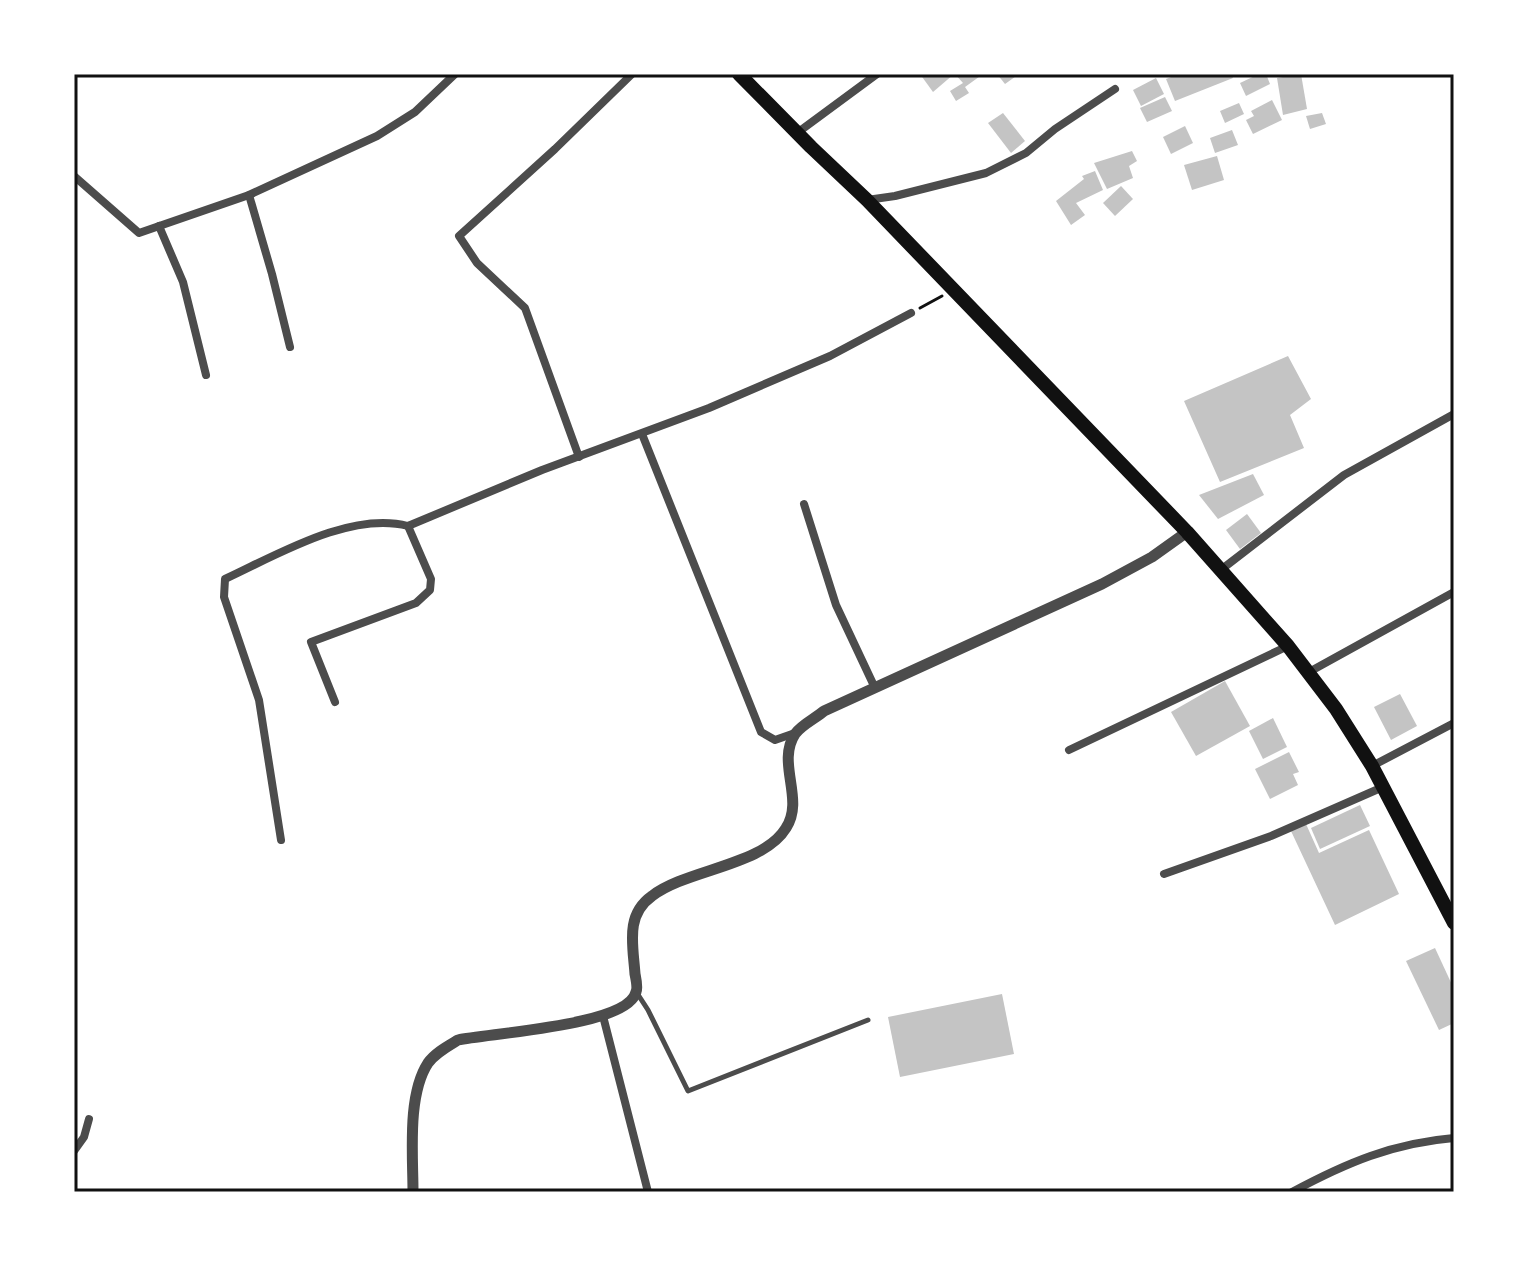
<svg xmlns="http://www.w3.org/2000/svg" width="1528" height="1266" font-family="'Alegreya Sans',sans-serif">
  <style>
    .building { fill: #c4c4c4 }
    .lines { fill: none; stroke-linecap: round; stroke-linejoin: round }
    .path { stroke: #111; stroke-width: 3 }
    .service { stroke: #4c4c4c; stroke-width: 5 }
    .minor { stroke: #4c4c4c; stroke-width: 8 }
    .tertiary { stroke: #4c4c4c; stroke-width: 11 }
    .primary { stroke: #111; stroke-width: 14 }
    .neatline { fill: none; stroke: #111; stroke-width: 3 }
  </style>
  <rect width="100%" height="100%" fill="#fff"/>
  <!-- building -->
  <g class="building">
    <path d="M 920,74 L 954,74 L 933,92 Z"/>
    <path d="M 955,74 L 983,74 L 965,87 L 969,93 L 956,101 L 950,91 L 963,83 Z"/>
    <path d="M 997,74 L 1019,74 L 1005,84 Z"/>
    <path d="M 1179,74 L 1231,74 L 1233,78 L 1175,101 L 1166,79 Z"/>
    <path d="M 1259,74 L 1266,74 L 1270,84 L 1246,96 L 1240,83 Z"/>
    <path d="M 1301,74 L 1307,109 L 1283,115 L 1277,78 Z"/>
    <path d="M 1156,78 L 1164,94 L 1141,106 L 1133,90 Z"/>
    <path d="M 1165,97 L 1172,111 L 1147,122 L 1140,108 Z"/>
    <path d="M 1272,100 L 1282,120 L 1253,134 L 1246,120 L 1254,116 L 1251,111 Z"/>
    <path d="M 1239,103 L 1244,114 L 1225,123 L 1220,111 Z"/>
    <path d="M 1003,113 L 1025,141 L 1011,153 L 988,123 Z"/>
    <path d="M 1322,113 L 1326,124 L 1310,129 L 1306,116 Z"/>
    <path d="M 1185,126 L 1193,143 L 1171,154 L 1163,137 Z"/>
    <path d="M 1232,130 L 1238,145 L 1215,153 L 1210,138 Z"/>
    <path d="M 1132,151 L 1137,161 L 1129,166 L 1133,178 L 1107,189 L 1094,163 Z"/>
    <path d="M 1217,156 L 1224,180 L 1192,190 L 1184,165 Z"/>
    <path d="M 1095,171 L 1103,190 L 1076,203 L 1085,215 L 1071,225 L 1056,201 L 1084,179 L 1082,176 Z"/>
    <path d="M 1121,186 L 1133,199 L 1115,216 L 1103,203 Z"/>
    <path d="M 1288,356 L 1311,399 L 1290,415 L 1304,448 L 1220,482 L 1184,401 Z"/>
    <path d="M 1253,474 L 1264,495 L 1218,519 L 1199,495 Z"/>
    <path d="M 1247,514 L 1261,533 L 1240,549 L 1226,530 Z"/>
    <path d="M 1225,681 L 1250,726 L 1196,756 L 1171,712 Z"/>
    <path d="M 1400,694 L 1417,726 L 1391,740 L 1374,707 Z"/>
    <path d="M 1273,718 L 1287,747 L 1263,759 L 1249,731 Z"/>
    <path d="M 1289,752 L 1299,772 L 1293,774 L 1298,785 L 1270,799 L 1255,769 Z"/>
    <path d="M 1360,805 L 1370,826 L 1320,849 L 1311,828 Z"/>
    <path d="M 1306,824 L 1319,853 L 1369,830 L 1399,894 L 1335,925 L 1291,831 Z"/>
    <path d="M 1435,948 L 1454,989 L 1454,1023 L 1439,1030 L 1406,961 Z"/>
    <path d="M 1002,994 L 1014,1054 L 900,1077 L 888,1017 Z"/>
  </g>
  <g class="lines">
    <!-- path -->
    <path class="path" d="M 920,308 L 942,296"/>
    <!-- service -->
    <path class="service" d="M 637,993 L 648,1010 L 688,1091 L 868,1020"/>
    <!-- minor -->
    <g class="minor">
      <path d="M 797,133 L 877,74"/>
      <path d="M 74,176 L 139,233 L 249,195 L 377,136 L 415,112 L 455,74"/>
      <path d="M 249,195 L 272,274 L 290,347"/>
      <path d="M 867,200 L 895,196 L 986,173 L 1026,153 L 1055,129 L 1115,89"/>
      <path d="M 159,226 L 183,282 L 206,375"/>
      <path d="M 642,434 L 761,732 L 775,740 L 795,733"/>
      <path d="M 579,457 L 525,308 L 477,263 L 459,236 L 555,149 L 632,74"/>
      <path d="M 804,504 L 836,605 L 875,688"/>
      <path d="M 1222,569 L 1344,475 L 1454,414"/>
      <path d="M 1309,672 L 1454,592"/>
      <path d="M 335,702 L 311,642 L 416,603 L 430,590 L 431,579 L 408,526"/>
      <path d="M 1069,750 L 1288,646"/>
      <path d="M 1372,766 L 1454,723"/>
      <path d="M 281,840 L 259,700 L 224,597 L 225,579 C 277,555 350,511 408,526 L 542,470 L 709,408 L 830,356 L 911,313"/>
      <path d="M 1164,874 L 1271,836 L 1383,787"/>
      <path d="M 603,1016 L 648,1192"/>
      <path d="M 74,1151 L 84,1137 L 89,1119"/>
      <path d="M 1292,1192 C 1346,1163 1393,1143 1454,1138"/>
    </g>
    <!-- tertiary -->
    <path class="tertiary" d="M 413,1192 C 413,1155 407,1095 428,1063 C 435,1053 448,1046 458,1040 C 490,1033 628,1026 636,992 C 638,988 636,979 635,974 C 633,945 625,915 652,896 C 687,869 763,866 786,828 C 805,799 776,763 795,734 C 801,725 816,718 824,711 L 1102,584 L 1152,557 L 1187,532"/>
    <!-- primary -->
    <path class="primary" d="M 739,74 L 811,147 L 867,200 L 1187,532 L 1288,646 L 1336,709 L 1372,766 L 1454,923"/>
  </g>
  <!-- border -->
  <rect width="1528" height="1266" fill="none" stroke="#ffffff" stroke-width="152"/>
  <rect x="76" y="76" width="1376" height="1114" class="neatline"/>
</svg>
